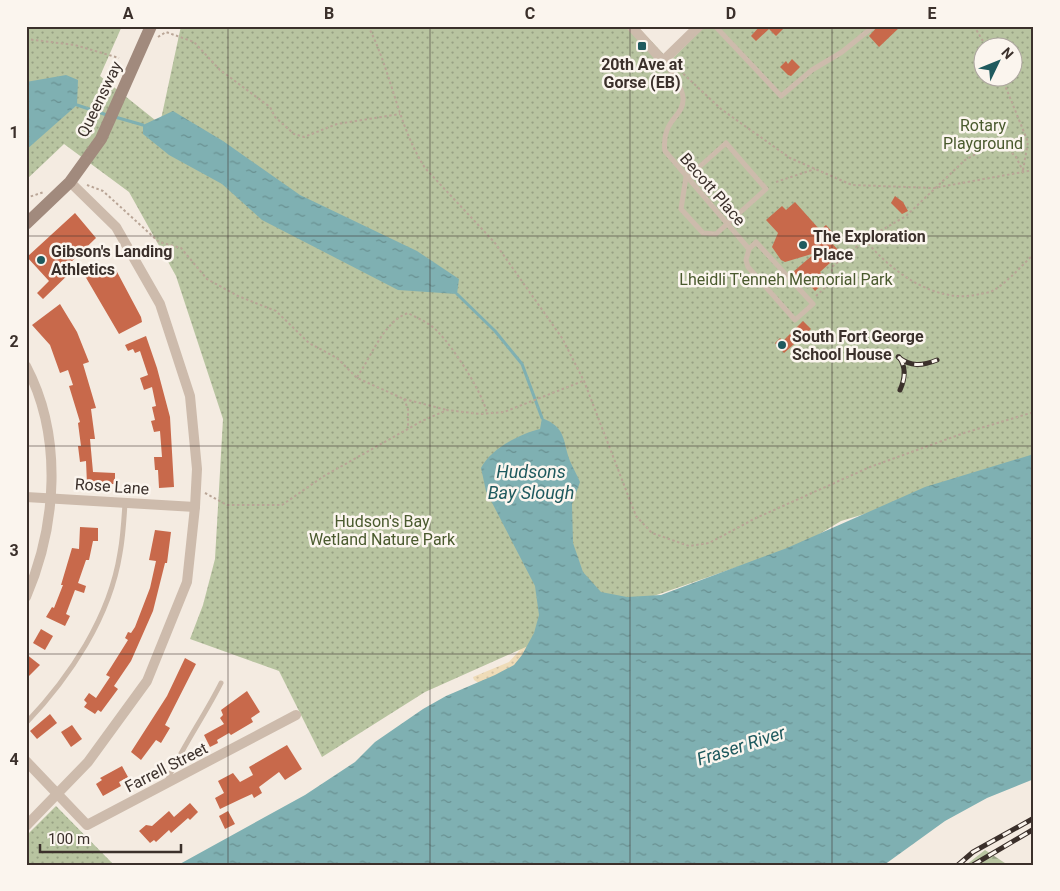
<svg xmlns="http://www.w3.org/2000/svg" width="1060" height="891" font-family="Roboto,sans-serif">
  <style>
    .forest { fill: url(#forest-firs) }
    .sand { fill: url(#sand-dots) }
    .park { fill: url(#park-dots); fill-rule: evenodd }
    .water { fill: url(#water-ripples) }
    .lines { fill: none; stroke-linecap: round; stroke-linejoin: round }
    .stream { stroke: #7fb0b2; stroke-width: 3 }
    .building { fill: #c8694b }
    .path { stroke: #b9a596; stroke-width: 2; stroke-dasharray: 2.5 2.5; stroke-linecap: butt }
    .service { stroke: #cdbbac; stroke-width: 5 }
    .minor { stroke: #cdbbac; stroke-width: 10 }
    .secondary { stroke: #a18a7d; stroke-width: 12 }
    .rail-casing { stroke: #3b302b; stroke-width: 5 }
    .rail { stroke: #fbf5ee; stroke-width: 3; stroke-dasharray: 9; stroke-linecap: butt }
    .grid { fill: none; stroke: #3b302b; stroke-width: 1; stroke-opacity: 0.55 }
    .poi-dot { fill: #1f5a5e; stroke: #fbf5ee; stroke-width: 2 }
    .labels { text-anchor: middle; stroke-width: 5; stroke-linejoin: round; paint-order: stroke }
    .poi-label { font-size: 16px; font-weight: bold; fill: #3b302b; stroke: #fbf5ee; text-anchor: start }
    .street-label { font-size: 16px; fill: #3b302b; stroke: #fbf5ee }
    .park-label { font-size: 16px; fill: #4a5a2e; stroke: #fbf5ee }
    .water-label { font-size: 18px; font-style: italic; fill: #1f5a5e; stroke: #fbf5ee }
    .neatline { fill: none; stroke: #3b302b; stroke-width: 2 }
    .grid-label { font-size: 16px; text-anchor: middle; font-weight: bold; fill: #3b302b }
  </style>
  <defs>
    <pattern id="forest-firs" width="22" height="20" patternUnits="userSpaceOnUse" patternTransform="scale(1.25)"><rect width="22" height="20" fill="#b8c4a0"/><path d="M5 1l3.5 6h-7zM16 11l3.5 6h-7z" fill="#97a083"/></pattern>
    <pattern id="sand-dots" width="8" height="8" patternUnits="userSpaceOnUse" patternTransform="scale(1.25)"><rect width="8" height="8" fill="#efdcb8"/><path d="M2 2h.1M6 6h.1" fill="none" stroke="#cebd9e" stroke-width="1.8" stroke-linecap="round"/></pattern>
    <pattern id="park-dots" width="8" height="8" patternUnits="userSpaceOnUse" patternTransform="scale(1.25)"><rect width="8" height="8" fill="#b8c4a0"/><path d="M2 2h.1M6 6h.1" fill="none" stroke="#97a083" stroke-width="1.8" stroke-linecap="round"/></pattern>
    <pattern id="water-ripples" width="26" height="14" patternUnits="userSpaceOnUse" patternTransform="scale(1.25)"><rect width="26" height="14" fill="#7fb0b2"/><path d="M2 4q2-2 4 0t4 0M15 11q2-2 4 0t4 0" fill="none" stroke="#699091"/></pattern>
  </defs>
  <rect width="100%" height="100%" fill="#f4ebe1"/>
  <!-- forest -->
  <path class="forest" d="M 985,850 L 1008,865 L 966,865 Z"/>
  <!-- sand -->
  <path class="sand" d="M 527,642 L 530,651 L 508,671 L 485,687 L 474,680 L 473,677 L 509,662 Z"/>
  <!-- park -->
  <g class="park">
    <path d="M 26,26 L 122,26 L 100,76 L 160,124 L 181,26 L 637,26 L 670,61 L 705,26 L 1034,26 L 1034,459 L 999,474 L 841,521 L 801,545 L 593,617 L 425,692 L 322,757 L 279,671 L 190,639 L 203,605 L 215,559 L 223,419 L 176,276 L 129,192 L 64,144 L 26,180 ZM 982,48 L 1012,48 L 1012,78 L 982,78 Z"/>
    <path d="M 56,806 L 114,865 L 26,865 L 26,836 Z"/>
  </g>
  <!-- water -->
  <g class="water">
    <path d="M 66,75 L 78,80 L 77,105 L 26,150 L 26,82 Z"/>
    <path d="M 173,111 L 223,141 L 300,195 L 417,251 L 459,279 L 457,294 L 398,290 L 262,220 L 222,184 L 169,155 L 143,134 L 143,125 Z"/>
    <path d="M 542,418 C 567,428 562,440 570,461 C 573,468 577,475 580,482 L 572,504 L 573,543 L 583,572 L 601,592 L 627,597 L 661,595 L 787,548 L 925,487 L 1034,454 L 1034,779 L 987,798 L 945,821 L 884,865 L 178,865 L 305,795 L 355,762 L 375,742 L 423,709 L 446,696 L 495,675 L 514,665 L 522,655 L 534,633 L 539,615 L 535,586 L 486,491 L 481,468 C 491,449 519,434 540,429 Z"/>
  </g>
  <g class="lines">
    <!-- stream -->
    <g class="stream">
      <path d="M 77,105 L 107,115"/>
      <path d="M 115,117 L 143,125"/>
      <path d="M 457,294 L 495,331 L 522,364 L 542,418"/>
    </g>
  </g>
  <!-- building -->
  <g class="building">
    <path d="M 760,26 L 786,26 L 776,36 L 769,29 L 756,41 L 751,36 Z"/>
    <path d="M 878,26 L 901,26 L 879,47 L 869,36 Z"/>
    <path d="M 792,59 L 800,67 L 791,76 L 788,75 L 780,67 L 786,61 L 788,64 Z"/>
    <path d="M 895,196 L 903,202 L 908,211 L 902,214 L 891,203 Z"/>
    <path d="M 795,202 L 820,230 L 826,225 L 833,233 L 827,238 L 841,253 L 820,272 L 827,280 L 815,291 L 801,275 L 798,278 L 793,272 L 815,253 L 785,262 L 781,260 L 772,247 L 778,233 L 766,220 L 782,206 L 786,210 Z"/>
    <path d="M 75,213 L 96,238 L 69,264 L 74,269 L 43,299 L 37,293 L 49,281 L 27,257 Z"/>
    <path d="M 110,264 L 114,271 L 116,270 L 141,317 L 142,322 L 119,334 L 85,276 Z"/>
    <path d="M 60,304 L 77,332 L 89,362 L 83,364 L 96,408 L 91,409 L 95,439 L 90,439 L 93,472 L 115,473 L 115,484 L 87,484 L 86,461 L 80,462 L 78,446 L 81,446 L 78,423 L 80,422 L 69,386 L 73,385 L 68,370 L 60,373 L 50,345 L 32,325 Z"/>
    <path d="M 803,321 L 811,329 L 784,353 L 775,343 L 780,338 L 783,341 Z"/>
    <path d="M 146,336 L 157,368 L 170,417 L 174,487 L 159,488 L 158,470 L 155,470 L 154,457 L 162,457 L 160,431 L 154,432 L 151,421 L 155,420 L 152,407 L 156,406 L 152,387 L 144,390 L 140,378 L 148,375 L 140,351 L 135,353 L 133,349 L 128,351 L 125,345 Z"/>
    <path d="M 80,527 L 98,528 L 98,541 L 93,541 L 89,560 L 86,560 L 78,583 L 86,586 L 84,593 L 75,590 L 66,614 L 70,616 L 65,626 L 46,617 L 52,607 L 54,608 L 63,585 L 61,585 L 72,548 L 79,549 Z"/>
    <path d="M 155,530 L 171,532 L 167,563 L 165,563 L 153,611 L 131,661 L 114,686 L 118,689 L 101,712 L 98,710 L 95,714 L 84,707 L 87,703 L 84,700 L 89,693 L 96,698 L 110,677 L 106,675 L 128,640 L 125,638 L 128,632 L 131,633 L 135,627 L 150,588 L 156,561 L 149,560 Z"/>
    <path d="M 41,629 L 53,636 L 45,650 L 33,643 Z"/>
    <path d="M 26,654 L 40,665 L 26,679 Z"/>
    <path d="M 185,658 L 196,664 L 165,725 L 170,728 L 161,743 L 156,740 L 141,760 L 131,752 L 167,696 Z"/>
    <path d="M 247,691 L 260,712 L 251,718 L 253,722 L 231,735 L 229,733 L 217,740 L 218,743 L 210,747 L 204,735 L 224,724 L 220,718 L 223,715 L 221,710 Z"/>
    <path d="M 50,714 L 57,723 L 37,739 L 30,731 Z"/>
    <path d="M 72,725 L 82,739 L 71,747 L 61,732 Z"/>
    <path d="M 287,745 L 302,769 L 285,780 L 279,772 L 259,787 L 262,793 L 254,798 L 252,794 L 241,799 L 220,809 L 215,798 L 224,793 L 218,781 L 233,773 L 240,782 L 253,775 L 249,767 Z"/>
    <path d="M 122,766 L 128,777 L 119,782 L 121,786 L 103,796 L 96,784 L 102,780 L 100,778 Z"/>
    <path d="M 190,803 L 198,812 L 190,820 L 188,818 L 171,833 L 169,830 L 156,842 L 154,840 L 150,843 L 139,831 L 146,825 L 152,826 L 169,811 L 174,817 Z"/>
    <path d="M 228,811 L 235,824 L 225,829 L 219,816 Z"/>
  </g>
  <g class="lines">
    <!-- path -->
    <g class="path">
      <path d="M 368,26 C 392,72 397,124 425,168 L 495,243 L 562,338 L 584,381 L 636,516 L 652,533 L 689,546 L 709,543 L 756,518 L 870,467 L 964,433 L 1034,412"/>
      <path d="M 974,26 L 987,48"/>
      <path d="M 158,37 L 166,32 L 194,42 L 220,70 L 270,107 L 275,117 L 294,134 L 304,137 L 337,124 L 400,114"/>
      <path d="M 26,39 L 75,45 L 119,58"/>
      <path d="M 676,67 L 721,109 L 790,158 L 852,185 L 934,188 L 1034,170"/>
      <path d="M 1002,78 L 1028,142 L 1023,170"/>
      <path d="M 776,182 L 815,169"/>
      <path d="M 87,185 L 103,191 L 159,242 L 181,248 L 207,279 L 238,296 L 276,311 L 309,343 L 337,358 L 357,378 L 404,399 L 447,410"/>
      <path d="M 26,198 L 44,192"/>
      <path d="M 865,240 C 892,272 936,305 980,294 C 984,293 990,293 994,290 C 1008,282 1022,265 1034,254"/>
      <path d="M 816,296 L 828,285 L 833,266 L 865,240 L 906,216 L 965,160 L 992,145 L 1004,145 L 1016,157 L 1023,171"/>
      <path d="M 357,377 C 372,356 383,322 408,313 C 419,319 430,323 438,332 C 454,348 482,392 487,413"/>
      <path d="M 404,399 L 408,409 L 408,428"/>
      <path d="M 205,493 L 227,505 L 282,505 L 324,476 L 422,421 L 447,410 L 480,414 L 504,412 L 583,381"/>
    </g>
    <!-- service -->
    <g class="service">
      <path d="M 715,26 L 781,96 L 812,70 L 842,52 L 874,26"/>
      <path d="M 663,61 C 710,120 659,106 665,151 L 749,249 L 756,242 L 813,304 L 795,320 L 748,267 L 746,260 L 749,249"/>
      <path d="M 686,177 L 681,209 L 703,233 L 716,234 L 766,189 L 726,143 L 687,178"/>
      <path d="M 26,723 C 70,677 110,617 120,553 C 123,537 124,520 125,503"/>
      <path d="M 167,781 C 182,747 204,717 221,683"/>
    </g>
    <!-- minor -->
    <g class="minor">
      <path d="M 631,26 L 663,61 L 699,26"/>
      <path d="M 26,366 C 63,436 57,525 26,597"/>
      <path d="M 26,497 L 195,507"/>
      <path d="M 26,761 L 87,825 L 296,715"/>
      <path d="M 26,826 L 88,762 L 147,681 L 187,582 L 195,507 L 197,469 L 190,396 L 160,304 L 116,227 L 70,182"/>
    </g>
    <!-- secondary -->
    <path class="secondary" d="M 26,224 L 70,182 L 101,139 L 151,26"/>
    <defs>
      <g id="rail">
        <path d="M 898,357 C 911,367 922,366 937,360"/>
        <path d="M 899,357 C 907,368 905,379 900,390"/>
        <path d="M 958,865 L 973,852 L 1034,818"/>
        <path d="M 973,865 L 1034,829"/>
      </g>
    </defs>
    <!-- rail casing -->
    <use href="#rail" class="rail-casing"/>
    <!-- rail -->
    <use href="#rail" class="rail"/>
  </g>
  <!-- grid -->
  <path class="grid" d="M 228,26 L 228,865M 430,26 L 430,865M 630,26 L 630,865M 832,26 L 832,865M 26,236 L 1034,236M 26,446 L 1034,446M 26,654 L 1034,654"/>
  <!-- markers -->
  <g class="poi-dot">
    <rect x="637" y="41" width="10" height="10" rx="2.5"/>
    <circle cx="803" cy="245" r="5"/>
    <circle cx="41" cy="260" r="5"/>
    <circle cx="782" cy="345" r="5"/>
  </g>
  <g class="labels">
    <!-- poi labels -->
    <g class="poi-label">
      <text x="642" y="70" text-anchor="middle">20th Ave at<tspan x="642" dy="18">Gorse (EB)</tspan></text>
      <text x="813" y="242">The Exploration<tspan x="813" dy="18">Place</tspan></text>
      <text x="51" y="257">Gibson's Landing<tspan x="51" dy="18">Athletics</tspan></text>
      <text x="792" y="342">South Fort George<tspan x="792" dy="18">School House</tspan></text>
    </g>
    <!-- street labels -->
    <g class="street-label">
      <text transform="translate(99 99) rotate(-64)" y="6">Queensway</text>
      <text transform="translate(713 189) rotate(49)" y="6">Becott Place</text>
      <text transform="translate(112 486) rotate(4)" y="6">Rose Lane</text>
      <text transform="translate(166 767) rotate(-27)" y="6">Farrell Street</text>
    </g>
    <!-- park labels -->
    <g class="park-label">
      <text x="983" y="131">Rotary<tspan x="983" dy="18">Playground</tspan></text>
      <text x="786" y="285">Lheidli T'enneh Memorial Park</text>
      <text x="382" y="527">Hudson's Bay<tspan x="382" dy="18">Wetland Nature Park</tspan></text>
    </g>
    <!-- water labels -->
    <g class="water-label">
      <text x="531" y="478">Hudsons<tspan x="531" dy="21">Bay Slough</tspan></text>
      <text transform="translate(741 746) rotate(-18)" y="6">Fraser River</text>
    </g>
  </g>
  <!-- border -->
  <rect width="1060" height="891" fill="none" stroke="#fbf5ee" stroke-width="55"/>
  <!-- north arrow -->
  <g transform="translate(998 62) rotate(47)"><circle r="24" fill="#fbf5ee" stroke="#aea6a0"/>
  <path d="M0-4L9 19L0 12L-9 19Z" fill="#1f5a5e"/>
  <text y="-8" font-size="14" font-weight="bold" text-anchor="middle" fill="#3b302b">N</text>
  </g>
  <!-- scale -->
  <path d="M40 844v8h141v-8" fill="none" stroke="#3b302b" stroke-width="2.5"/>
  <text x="48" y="844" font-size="15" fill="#3b302b" stroke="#fbf5ee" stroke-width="4" paint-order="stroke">100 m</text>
  <rect x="28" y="28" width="1004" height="836" class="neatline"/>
  <g class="grid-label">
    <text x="128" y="19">A</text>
    <text x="329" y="19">B</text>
    <text x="530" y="19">C</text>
    <text x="731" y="19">D</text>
    <text x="932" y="19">E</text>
    <text x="14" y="138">1</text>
    <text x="14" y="347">2</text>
    <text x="14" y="556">3</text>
    <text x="14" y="765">4</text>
  </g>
</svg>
